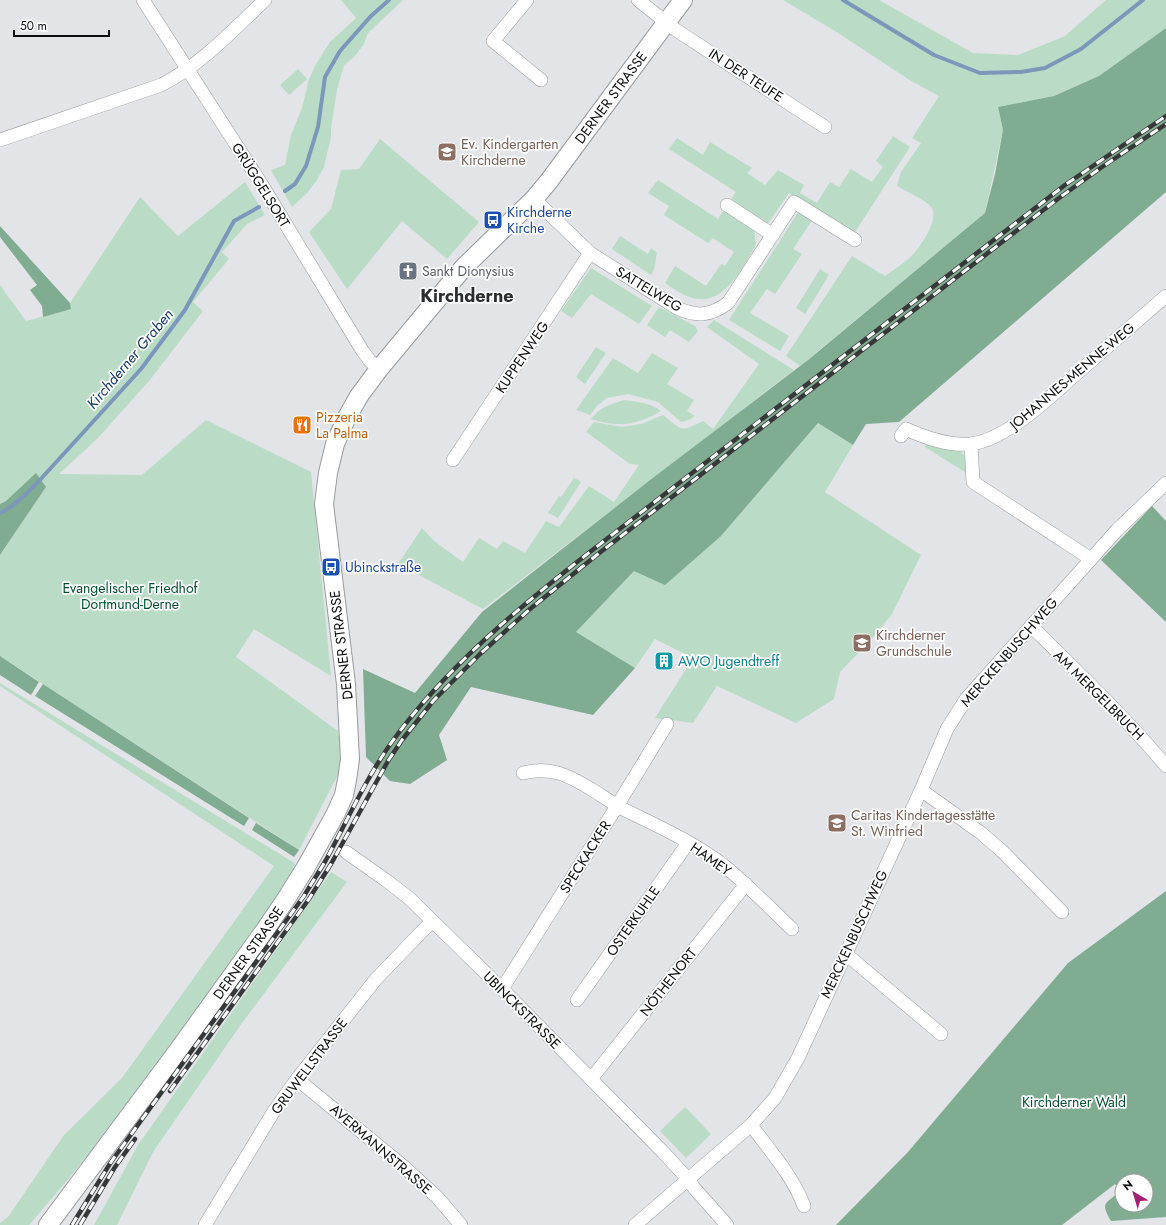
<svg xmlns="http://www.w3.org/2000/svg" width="1166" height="1225" font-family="Jost,sans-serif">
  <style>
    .green { fill: #badcc6 }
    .forest { fill: #80ac91; fill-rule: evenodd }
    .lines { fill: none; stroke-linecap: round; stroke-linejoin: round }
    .stream { stroke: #7d97ba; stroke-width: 4 }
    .minor-casing { stroke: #9a9b9f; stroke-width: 14 }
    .secondary-casing { stroke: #9a9b9f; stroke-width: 20 }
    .minor { stroke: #fff; stroke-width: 13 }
    .secondary { stroke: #fff; stroke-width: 18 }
    .rail-casing { stroke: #373839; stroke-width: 4.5 }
    .rail { stroke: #fff; stroke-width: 3; stroke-dasharray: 9; stroke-linecap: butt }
    .labels { text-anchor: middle; stroke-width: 3.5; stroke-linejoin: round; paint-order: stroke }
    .street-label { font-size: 14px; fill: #0c0d0e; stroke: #fff }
    .education-label { font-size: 14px; fill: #785e54; stroke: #fff; text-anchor: start }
    .transit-label { font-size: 14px; fill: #164399; stroke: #fff; text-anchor: start }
    .worship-label { font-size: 14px; fill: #5b616d; stroke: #fff; text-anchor: start }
    .food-label { font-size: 14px; fill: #c56008; stroke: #fff; text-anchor: start }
    .park-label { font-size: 14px; fill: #00502e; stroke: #fff }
    .culture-label { font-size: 14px; fill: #0d838f; stroke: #fff; text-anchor: start }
    .water-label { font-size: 15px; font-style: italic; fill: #163b69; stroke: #fff }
    .district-label { font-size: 18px; font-weight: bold; fill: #2b2c2f; stroke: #fff }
  </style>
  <rect width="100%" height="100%" fill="#e2e4e8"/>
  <!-- green -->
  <g class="green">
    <path d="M 341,0 L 403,0 L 368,33 L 364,44 L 355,56 L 344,65 L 337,90 L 331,128 L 331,137 L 324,167 L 317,180 L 307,193 L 292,207 L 271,170 L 285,165 L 291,135 L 302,108 L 309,79 L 316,64 L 330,42 L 356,18 Z"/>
    <path d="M 783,0 L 879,0 L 973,53 L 1018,55 L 1065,36 L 1106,0 L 1166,0 L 1166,28 L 1099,76 L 1054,96 L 998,107 L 1003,130 L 985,213 L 800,366 L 786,356 L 852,256 L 885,276 C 896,268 910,260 918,248 C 925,239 939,218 931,207 C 927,201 904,190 897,186 L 901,172 L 921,143 L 912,138 L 939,96 L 911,81 L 835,31 Z"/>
    <path d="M 298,69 L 307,79 L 289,95 L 280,85 Z"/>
    <path d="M 893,136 L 910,147 L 855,232 L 789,193 L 767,225 L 731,199 L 736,192 L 669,149 L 677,138 L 703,155 L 710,142 L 752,168 L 747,173 L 765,185 L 778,170 L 804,185 L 800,193 L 817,203 L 830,182 L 839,187 L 851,169 L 872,182 L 883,167 L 876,161 Z"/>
    <path d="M 380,139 L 479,222 L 447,259 L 402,221 L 347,289 L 309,232 L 331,209 L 341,170 L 359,169 Z"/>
    <path d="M 658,180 L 718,219 L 724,210 L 754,230 L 756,245 C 741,269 724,309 689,297 C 681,294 672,288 665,283 L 675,266 L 706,286 L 721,264 L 725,266 L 734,252 L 713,238 L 708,243 L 664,215 L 669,206 L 648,193 Z"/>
    <path d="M 245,182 L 265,215 L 247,224 L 222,252 L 229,259 L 193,302 L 203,311 L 149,381 L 97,439 L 59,474 L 142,475 L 206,420 L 311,472 L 331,676 L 254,629 L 236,657 L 338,731 L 343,765 L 299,850 L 0,656 L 0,555 L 46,487 L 6,501 L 0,504 L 0,285 L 26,321 L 71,309 L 70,303 L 140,197 L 178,236 Z"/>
    <path d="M 799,211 L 813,219 L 793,249 L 802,254 L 775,294 L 767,289 L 750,313 L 789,336 L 780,351 L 729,320 Z"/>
    <path d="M 620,236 L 648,254 L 651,248 L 657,253 C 655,261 656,268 651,275 L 612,249 Z"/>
    <path d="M 591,268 L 652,306 L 639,324 L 591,294 L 572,318 L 561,311 Z"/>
    <path d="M 820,269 L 829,275 L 805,314 L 796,308 Z"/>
    <path d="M 659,307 L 695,326 L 698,331 L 689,342 L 670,330 L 665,337 L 647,325 Z"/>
    <path d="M 714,320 L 794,370 L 483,609 L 398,564 L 422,528 L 434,541 L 463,562 L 479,538 L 497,549 L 503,541 L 525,553 L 546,521 L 559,527 L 589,486 L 614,502 L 639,465 L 630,464 L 586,432 L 594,422 L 622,427 L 641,424 L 663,415 C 682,430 680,433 703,421 L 713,429 L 759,364 L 707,327 Z"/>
    <path d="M 596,347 L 606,353 L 585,384 L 576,377 Z"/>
    <path d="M 652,353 L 678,368 L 667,384 L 694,400 L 687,411 L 695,416 L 689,420 L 681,422 L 658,402 L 628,394 L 607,398 L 597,406 L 590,415 L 576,410 L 613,358 L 638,373 Z"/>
    <path d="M 624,400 C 638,402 651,403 661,411 C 637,425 619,428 591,419 C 600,407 611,404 624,400 Z"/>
    <path d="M 818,423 L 853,445 L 825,492 L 921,555 L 892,614 L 871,640 L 840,672 L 834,699 L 796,723 L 717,686 L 693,723 L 655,718 L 693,658 L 655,639 L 635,668 L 576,632 L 634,571 L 721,536 Z"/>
    <path d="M 927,444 C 938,446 962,445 966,459 C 968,463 967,469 968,474 L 925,447 Z"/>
    <path d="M 574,478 L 581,482 L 558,518 L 548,513 L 559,496 L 561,497 Z"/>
    <path d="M 0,683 L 293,862 L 296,866 L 272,908 L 137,1094 L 65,1183 L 29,1225 L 0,1225 L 0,1223 L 8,1217 L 64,1135 L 122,1078 L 274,866 L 0,686 Z"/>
    <path d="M 331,872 L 347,882 L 242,1023 L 153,1152 L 117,1225 L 94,1225 L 138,1145 Z"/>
    <path d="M 685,1107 L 711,1134 L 686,1158 L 660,1131 Z"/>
  </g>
  <!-- forest -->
  <g class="forest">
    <path d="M 1166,28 L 1166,192 L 899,422 L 866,424 L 853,445 L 818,423 L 721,536 L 665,585 L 634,571 L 576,632 L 635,668 L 593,715 L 471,687 L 439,735 L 447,760 L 410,784 L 390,781 L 366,757 L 363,669 L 415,693 L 482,612 L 654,477 L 808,360 L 985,213 L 995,174 L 1003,130 L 998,107 L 1054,96 L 1099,76 Z"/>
    <path d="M 0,226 L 70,303 L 71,309 L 43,317 L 42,306 L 30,290 L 37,285 L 0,237 Z"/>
    <path d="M 36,473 L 46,487 L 0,555 L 0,504 L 6,501 Z"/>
    <path d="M 1152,506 L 1166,521 L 1166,622 L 1101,560 Z"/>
    <path d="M 0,656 L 39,682 L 31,695 L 0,675 Z"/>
    <path d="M 43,684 L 249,818 L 244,826 L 35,696 Z"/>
    <path d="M 256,823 L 299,850 L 294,857 L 252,830 Z"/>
    <path d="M 1166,891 L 1166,1217 L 1111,1221 C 1100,1202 1105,1204 1121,1191 L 1115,1184 L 1062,1225 L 836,1225 L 908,1152 L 1068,963 ZM 1122,1181 L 1146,1181 L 1146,1205 L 1122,1205 Z"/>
  </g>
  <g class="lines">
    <!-- stream -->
    <g class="stream">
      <path d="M 843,0 L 934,55 L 980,73 L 1021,72 L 1045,68 L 1081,49 L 1143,0"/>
      <path d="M 285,191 L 295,184 L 306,166 L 318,127 L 325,77 L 340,51 L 371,16 L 389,0"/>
      <path d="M 0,513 C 15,506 27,493 39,481 L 141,369 L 185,310 L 234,221 L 259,207"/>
    </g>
    <defs>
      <g id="minor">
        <path d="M 143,0 L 262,185 L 362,350 L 370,361 L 379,369"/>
        <path d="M 527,0 L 493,41 L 541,80"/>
        <path d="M 638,0 L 676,30 L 825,127"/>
        <path d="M 0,140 L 161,85 C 201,65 232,31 265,0"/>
        <path d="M 534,199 L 590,253 L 677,308 C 697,317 710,316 728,303 L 794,202 L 855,240"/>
        <path d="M 727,205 L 773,235"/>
        <path d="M 901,436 L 906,429 C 926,438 948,446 971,444 C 1009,439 1054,393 1083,368 C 1111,344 1138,320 1166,296"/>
        <path d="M 971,444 L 973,482 L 1091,559"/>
        <path d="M 453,460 L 590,253"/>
        <path d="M 1031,626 C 1077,671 1124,716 1166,766"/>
        <path d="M 523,773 C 550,766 568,775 591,789 C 600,795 609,800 617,806 C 653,824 690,840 722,864 C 747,884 769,907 792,929"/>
        <path d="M 921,790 L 981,833 L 1002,851 L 1062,912"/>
        <path d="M 346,852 L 387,881 L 409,898 L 502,989 L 662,1151 L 688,1179 L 695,1189 L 727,1225"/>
        <path d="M 846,954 L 941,1034"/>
        <path d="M 502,989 L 617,806 L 667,724"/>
        <path d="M 577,1000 L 688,843"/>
        <path d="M 297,1079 L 403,1166 L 437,1197 L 461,1225"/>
        <path d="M 591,1079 L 746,884"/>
        <path d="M 751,1125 C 770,1151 793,1176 804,1206"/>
        <path d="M 205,1225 L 274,1111 L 297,1079 L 376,979 L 432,921"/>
        <path d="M 635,1225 L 751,1125 L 775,1098 L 798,1058 L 921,790 L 947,729 L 966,699 L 1117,530 L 1166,483"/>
      </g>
      <g id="secondary">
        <path id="s1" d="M 48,1225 L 177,1052 L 265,930 L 286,899 L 306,867 L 336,813 L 344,795 L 347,780 L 350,759 L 346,684 L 324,504 L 328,473 L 335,444 L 346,419 L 359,396 L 379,369 L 464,267 L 534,199 L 549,181 L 683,0"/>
      </g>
    </defs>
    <!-- minor casing -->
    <use href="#minor" class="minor-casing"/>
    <!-- secondary casing -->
    <use href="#secondary" class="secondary-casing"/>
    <!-- minor -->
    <use href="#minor" class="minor"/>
    <!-- secondary -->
    <use href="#secondary" class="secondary"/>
    <defs>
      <g id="rail">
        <path d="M 170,1091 L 309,899 L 331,864 L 388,761 L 402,740 L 434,700 L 480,654 L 530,609 L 598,554 L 931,297 L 1059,198 L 1102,167 L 1166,124"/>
        <path d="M 72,1225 L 111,1162 L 304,896 C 311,884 319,872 326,860 C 348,819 367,776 394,739 C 447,667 516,610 586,555 L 1065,185 L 1166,116"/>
        <path d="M 80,1225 L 115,1167 L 135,1139"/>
      </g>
    </defs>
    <!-- rail casing -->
    <use href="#rail" class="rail-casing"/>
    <!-- rail -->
    <use href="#rail" class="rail"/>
  </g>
  <!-- icons -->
  <defs>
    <symbol id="school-square" viewBox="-11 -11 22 22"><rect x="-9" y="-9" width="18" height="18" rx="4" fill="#8d6e63" stroke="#fff"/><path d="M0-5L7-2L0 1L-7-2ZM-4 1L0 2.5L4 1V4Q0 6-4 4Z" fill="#fff"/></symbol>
    <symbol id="bus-square" viewBox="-11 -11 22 22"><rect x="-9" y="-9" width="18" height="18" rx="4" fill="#1a4fb4" stroke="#fff"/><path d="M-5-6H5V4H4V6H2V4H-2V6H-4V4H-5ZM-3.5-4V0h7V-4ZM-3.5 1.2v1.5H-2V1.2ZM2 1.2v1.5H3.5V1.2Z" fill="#fff"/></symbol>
    <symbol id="church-square" viewBox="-11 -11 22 22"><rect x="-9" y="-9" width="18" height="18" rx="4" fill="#6b7280" stroke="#fff"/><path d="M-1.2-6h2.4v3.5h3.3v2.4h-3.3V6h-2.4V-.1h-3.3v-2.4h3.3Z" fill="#fff"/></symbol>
    <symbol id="restaurant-square" viewBox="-11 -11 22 22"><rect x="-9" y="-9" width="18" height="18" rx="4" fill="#e8710a" stroke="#fff"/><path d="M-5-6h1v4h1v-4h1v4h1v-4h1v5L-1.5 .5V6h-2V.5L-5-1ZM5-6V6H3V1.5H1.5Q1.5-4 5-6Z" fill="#fff"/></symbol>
    <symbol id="building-square" viewBox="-11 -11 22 22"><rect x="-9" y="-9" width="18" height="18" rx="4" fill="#0f9aa8" stroke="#fff"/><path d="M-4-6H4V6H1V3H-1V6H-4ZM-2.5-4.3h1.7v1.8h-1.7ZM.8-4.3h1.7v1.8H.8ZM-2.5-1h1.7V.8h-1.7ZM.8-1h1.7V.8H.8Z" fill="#fff"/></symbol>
  </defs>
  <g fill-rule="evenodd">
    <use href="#school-square" x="436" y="141" width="22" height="22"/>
    <use href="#bus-square" x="482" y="209" width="22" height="22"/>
    <use href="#church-square" x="397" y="260" width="22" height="22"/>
    <use href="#restaurant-square" x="291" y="414" width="22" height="22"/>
    <use href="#bus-square" x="320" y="556" width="22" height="22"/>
    <use href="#school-square" x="851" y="632" width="22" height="22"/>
    <use href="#building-square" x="653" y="650" width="22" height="22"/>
    <use href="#school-square" x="826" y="812" width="22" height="22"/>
  </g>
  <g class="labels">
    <!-- street labels -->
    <g class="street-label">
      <text transform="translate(746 75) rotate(33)" y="5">IN DER TEUFE</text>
      <text dy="5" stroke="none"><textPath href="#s1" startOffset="1322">DERNER STRASSE</textPath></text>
      <text transform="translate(261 185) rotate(58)" y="5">GRÜGGELSORT</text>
      <text transform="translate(649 289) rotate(31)" y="5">SATTELWEG</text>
      <text transform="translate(522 357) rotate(-56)" y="5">KUPPENWEG</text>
      <text transform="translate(1072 376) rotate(-40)" y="5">JOHANNES-MENNE-WEG</text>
      <text transform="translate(341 645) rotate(-97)" y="5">DERNER STRASSE</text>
      <text transform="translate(1009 652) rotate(-49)" y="5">MERCKENBUSCHWEG</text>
      <text transform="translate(1099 695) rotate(45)" y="5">AM MERGELBRUCH</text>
      <text transform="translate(585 857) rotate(-58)" y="5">SPECKACKER</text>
      <text transform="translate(711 859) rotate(35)" y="5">HAMEY</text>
      <text transform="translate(633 921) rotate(-55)" y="5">OSTERKUHLE</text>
      <text transform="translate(854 934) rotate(-65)" y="5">MERCKENBUSCHWEG</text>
      <text dy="5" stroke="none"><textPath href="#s1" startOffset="338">DERNER STRASSE</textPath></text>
      <text transform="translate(668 982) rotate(-52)" y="5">NÖTHENORT</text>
      <text transform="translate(522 1010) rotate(45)" y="5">UBINCKSTRASSE</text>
      <text transform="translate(309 1066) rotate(-53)" y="5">GRUWELLSTRASSE</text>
      <text transform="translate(381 1149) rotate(41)" y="5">AVERMANNSTRASSE</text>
    </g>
    <!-- education labels -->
    <g class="education-label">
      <text x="461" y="149">Ev. Kindergarten<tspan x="461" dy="16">Kirchderne</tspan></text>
      <text x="876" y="640">Kirchderner<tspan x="876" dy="16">Grundschule</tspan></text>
      <text x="851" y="820">Caritas Kindertagesstätte<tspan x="851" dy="16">St. Winfried</tspan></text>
    </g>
    <!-- transit labels -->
    <g class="transit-label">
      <text x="507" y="217">Kirchderne<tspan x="507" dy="16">Kirche</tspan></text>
      <text x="345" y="572">Ubinckstraße</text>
    </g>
    <!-- worship labels -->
    <g class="worship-label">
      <text x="422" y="276">Sankt Dionysius</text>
    </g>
    <!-- food labels -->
    <g class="food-label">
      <text x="316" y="422">Pizzeria<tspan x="316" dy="16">La Palma</tspan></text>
    </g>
    <!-- park labels -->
    <g class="park-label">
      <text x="130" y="593">Evangelischer Friedhof<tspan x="130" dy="16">Dortmund-Derne</tspan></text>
      <text x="1074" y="1107">Kirchderner Wald</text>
    </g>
    <!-- culture labels -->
    <g class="culture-label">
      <text x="678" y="666">AWO Jugendtreff</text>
    </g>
    <!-- water labels -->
    <g class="water-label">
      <text transform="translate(130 359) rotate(-50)" y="5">Kirchderner Graben</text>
    </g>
    <!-- district labels -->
    <g class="district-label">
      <text x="467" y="302">Kirchderne</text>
    </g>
  </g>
  <!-- north arrow -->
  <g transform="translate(1134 1193) rotate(322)"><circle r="19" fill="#ffffff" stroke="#9e9e9f"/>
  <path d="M0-3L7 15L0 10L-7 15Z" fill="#a12071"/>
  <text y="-6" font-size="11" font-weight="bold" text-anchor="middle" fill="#0c0d0e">N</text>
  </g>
  <!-- scale -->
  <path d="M14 30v6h95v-6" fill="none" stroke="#0c0d0e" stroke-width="2"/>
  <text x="20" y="30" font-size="12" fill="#0c0d0e" stroke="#ffffff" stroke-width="3" paint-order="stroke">50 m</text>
</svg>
